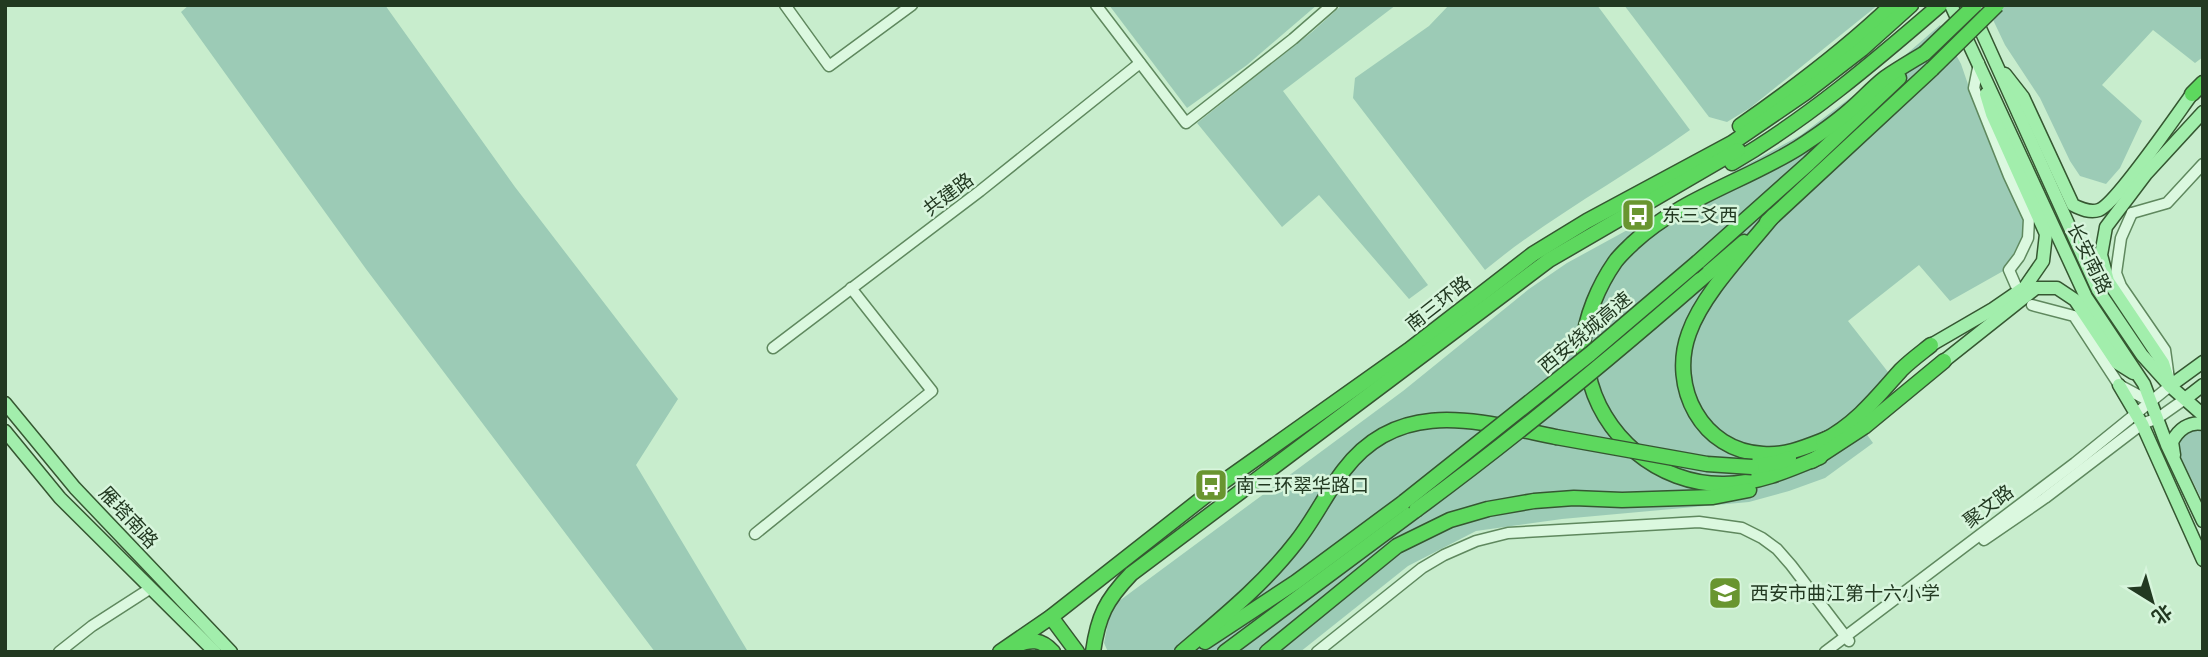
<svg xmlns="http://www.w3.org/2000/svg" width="2208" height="657" font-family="'Crimson Pro','Noto Sans SC',serif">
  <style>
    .green { fill: #9ccbb6 }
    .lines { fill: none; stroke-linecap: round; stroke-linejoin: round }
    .minor-casing { stroke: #5f885e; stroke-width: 13 }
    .major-casing { stroke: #355731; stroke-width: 15 }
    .highway-casing { stroke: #355731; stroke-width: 17 }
    .minor { stroke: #dbf8df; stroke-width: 10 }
    .major { stroke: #a2eeac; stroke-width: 12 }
    .highway { stroke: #5dd85e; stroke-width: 14 }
    .highway-bridge-casing { stroke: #355731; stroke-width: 17; stroke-linecap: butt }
    .highway-bridge { stroke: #5dd85e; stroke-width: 14 }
    .labels { text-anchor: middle; stroke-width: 5; stroke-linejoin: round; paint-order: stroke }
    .street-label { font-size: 19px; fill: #223921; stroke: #d7f5dc }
    .poi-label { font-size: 19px; fill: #223921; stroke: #d7f5dc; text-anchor: start }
  </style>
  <rect width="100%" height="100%" fill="#c8edcd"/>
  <!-- green -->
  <g class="green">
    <path d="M 189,5 L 385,5 L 515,187 L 678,399 L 636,465 L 747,650 L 745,652 L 655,652 L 366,269 L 181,12 Z"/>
    <path d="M 1109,5 L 1317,5 L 1247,65 L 1187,108 Z"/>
    <path d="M 1342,5 L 1396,5 L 1283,91 L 1428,285 L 1409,299 L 1319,195 L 1282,227 L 1197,123 L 1312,32 Z"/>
    <path d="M 1449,5 L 1597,5 L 1690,130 C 1623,178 1549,217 1485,270 L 1353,98 L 1355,78 L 1429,26 Z"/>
    <path d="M 1624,5 L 1878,5 L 1750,108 L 1727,122 L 1709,117 Z"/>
    <path d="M 1986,5 L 2203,5 L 2203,57 L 2195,63 L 2153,30 L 2102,85 L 2142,121 L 2120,168 L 2106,184 L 2080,176 L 2070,161 L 2040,98 L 2005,45 Z"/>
    <path d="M 1940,25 L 1961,64 L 1982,125 L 2023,219 L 2023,236 L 2005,270 L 1950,301 L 1919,265 L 1848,321 L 1888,372 L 1869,400 L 1853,415 L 1873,443 L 1825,478 L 1789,491 L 1749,502 L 1562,519 L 1476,531 L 1408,566 L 1300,652 L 1108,652 L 1104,643 L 1111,607 L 1403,391 L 1529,289 L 1567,263 L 1801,135 L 1895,64 Z"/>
    <path d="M 2203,428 L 2203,502 L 2179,454 L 2176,438 L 2182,431 Z"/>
  </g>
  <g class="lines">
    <defs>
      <g id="minor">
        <path d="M 785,5 L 829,66 L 912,5"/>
        <path d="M 1096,5 L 1186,123 L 1293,39 L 1332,5"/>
        <path d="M 1979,63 L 1974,88 L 2009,176 L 2029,219 L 2028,238 L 2019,257 L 2009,270 L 2016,286"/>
        <path d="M 2132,213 L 2167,203 L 2203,164"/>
        <path d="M 2032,305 L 2074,316 L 2119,385 L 2151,402"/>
        <path d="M 773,348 L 980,191 L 1140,63"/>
        <path d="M 755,534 L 932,391 L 851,288"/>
        <path d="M 1984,540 L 2045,498 L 2142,424 L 2158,418 L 2185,399"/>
        <path d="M 59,652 L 92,626 L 151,588"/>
        <path d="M 1317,652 L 1422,568 L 1444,555 L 1476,541 L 1508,533 L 1699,522 L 1742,528 L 1762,538 L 1777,549 L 1791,565 L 1849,641"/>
        <path d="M 1825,652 L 2075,463 L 2170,386 L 2165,350 L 2121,286 L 2116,273 L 2121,238 L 2132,213"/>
      </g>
      <g id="major">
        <path d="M 1951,5 L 2086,297 L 2144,384 L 2167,445 L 2203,521"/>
        <path d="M 1974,15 L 2098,290 L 2142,355 L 2170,386 L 2203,415"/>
        <path d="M 2005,74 L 2023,97 L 2073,205 C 2081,209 2090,213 2099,210 C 2116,204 2178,113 2192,94"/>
        <path d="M 1931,345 L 1993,309 L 2025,287 L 2043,261 L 2046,234 L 1992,114 L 1986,94"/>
        <path d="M 1944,361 L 2036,288 L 2057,288 L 2075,300 L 2117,363 L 2133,373"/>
        <path d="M 2168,379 L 2163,363 L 2108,281 L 2101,255 L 2106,227 L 2146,174 L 2203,112"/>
        <path d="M 2119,385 L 2142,424 L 2203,560"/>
        <path d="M 2170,386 L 2203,362"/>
        <path d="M 2185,399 L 2203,385"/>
        <path d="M 5,403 L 75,488 L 231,652"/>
        <path d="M 5,431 L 60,498 L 215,652"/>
        <path d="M 2174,455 L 2172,442 C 2178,430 2189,421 2203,424"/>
      </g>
      <g id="highway">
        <path d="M 2192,94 L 2203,83"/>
        <path d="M 1740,126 C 1793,89 1845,50 1892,5"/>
        <path d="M 1732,163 C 1807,119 1874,62 1940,5"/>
        <path d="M 1773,216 C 1746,250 1703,293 1689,333 C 1669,387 1702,451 1763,454 C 1787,456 1808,446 1829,438"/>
        <path d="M 1767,222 L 1932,69"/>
        <path d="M 1698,262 L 1809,163 L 1899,78"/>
        <path d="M 1700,280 L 1744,242"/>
        <path d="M 1823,441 C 1856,424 1877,397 1901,370 C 1910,361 1921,353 1931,345"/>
        <path d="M 1820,457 C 1789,470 1757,484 1724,484 C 1658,485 1600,435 1588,372 C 1586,364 1583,354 1583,346 C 1585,317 1599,285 1615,262 C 1620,255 1627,249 1633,243 C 1680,199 1745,181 1798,148 C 1815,137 1834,124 1850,110 C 1862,100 1872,88 1885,78 C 1898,69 1912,61 1925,53"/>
        <path d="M 1812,461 L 1864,427 L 1944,361"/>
        <path d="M 1752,467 L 1780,462 L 1789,458"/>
        <path d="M 1051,617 L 1077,652"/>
        <path d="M 1205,642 L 1296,582 L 1404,502"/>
        <path d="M 1016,645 C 1032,639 1041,639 1053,652"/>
        <path d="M 1000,652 L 1051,617 L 1223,482 L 1409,350 L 1533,254 L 1587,221 L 1732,143 L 1805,93 L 1862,49 L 1911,5"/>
        <path d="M 1093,652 C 1098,616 1106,600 1131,574 L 1549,260 L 1738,150"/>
        <path d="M 1182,652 C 1223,617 1264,584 1297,541 C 1315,518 1327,492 1344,470 C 1400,396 1480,422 1556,437"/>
        <path d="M 1225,652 L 1416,510"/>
        <path d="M 1267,652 L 1397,546 L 1450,520 L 1488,509 L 1534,501 L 1574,498 L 1622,500 L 1713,497 L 1749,490"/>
      </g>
    </defs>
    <!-- minor casing -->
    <use href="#minor" class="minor-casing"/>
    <!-- major casing -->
    <use href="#major" class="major-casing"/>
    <!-- highway casing -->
    <use href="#highway" class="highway-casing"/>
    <!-- minor -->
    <use href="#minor" class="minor"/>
    <!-- major -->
    <use href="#major" class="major"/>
    <!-- highway -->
    <use href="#highway" class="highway"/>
    <defs>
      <g id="highway-bridge">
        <path d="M 1925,53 L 1975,5"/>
        <path d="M 1932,69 L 1997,5"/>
        <path d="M 1556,437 L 1707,464 L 1752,467"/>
        <path d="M 1404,502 L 1590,354 L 1698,262"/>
        <path d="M 1416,510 C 1514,438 1608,360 1700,280"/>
      </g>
    </defs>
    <!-- highway-bridge casing -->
    <use href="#highway-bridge" class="highway-bridge-casing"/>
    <!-- highway-bridge -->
    <use href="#highway-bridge" class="highway-bridge"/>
  </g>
  <!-- icons -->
  <defs>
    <symbol id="bus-square" viewBox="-11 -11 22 22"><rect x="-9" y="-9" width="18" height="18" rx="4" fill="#699530" stroke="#d7f5dc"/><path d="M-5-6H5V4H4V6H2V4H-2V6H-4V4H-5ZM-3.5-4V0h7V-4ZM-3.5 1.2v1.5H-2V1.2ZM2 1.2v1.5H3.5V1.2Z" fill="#fff"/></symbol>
    <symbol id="school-square" viewBox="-11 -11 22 22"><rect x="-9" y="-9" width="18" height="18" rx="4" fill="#699530" stroke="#d7f5dc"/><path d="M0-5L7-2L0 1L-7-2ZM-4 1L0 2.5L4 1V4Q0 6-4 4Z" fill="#fff"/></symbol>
  </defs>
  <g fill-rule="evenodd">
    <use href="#bus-square" x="1619" y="196" width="38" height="38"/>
    <use href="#bus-square" x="1192" y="466" width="38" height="38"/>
    <use href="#school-square" x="1706" y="574" width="38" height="38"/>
  </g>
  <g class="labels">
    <!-- street labels -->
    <g class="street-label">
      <text transform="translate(948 194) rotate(-37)" y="7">共建路</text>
      <text transform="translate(2090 258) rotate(64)" y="7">长安南路</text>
      <text transform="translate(1438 303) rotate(-38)" y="7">南三环路</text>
      <text transform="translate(1585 332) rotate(-40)" y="7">西安绕城高速</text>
      <text transform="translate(1988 506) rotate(-37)" y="7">聚文路</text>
      <text transform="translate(129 517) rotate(47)" y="7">雁塔南路</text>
    </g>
    <!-- poi labels -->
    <g class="poi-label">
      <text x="1662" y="222">东三爻西</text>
      <text x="1236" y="492">南三环翠华路口</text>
      <text x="1750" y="600">西安市曲江第十六小学</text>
    </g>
  </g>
  <!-- border -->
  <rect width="2208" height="657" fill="none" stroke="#223921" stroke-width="14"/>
  <!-- north arrow -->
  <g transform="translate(2152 601) rotate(143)" stroke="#d7f5dc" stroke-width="5" paint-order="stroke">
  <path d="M0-5L12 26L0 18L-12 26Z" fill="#223921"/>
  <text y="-10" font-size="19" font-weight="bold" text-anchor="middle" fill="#223921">北</text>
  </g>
</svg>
